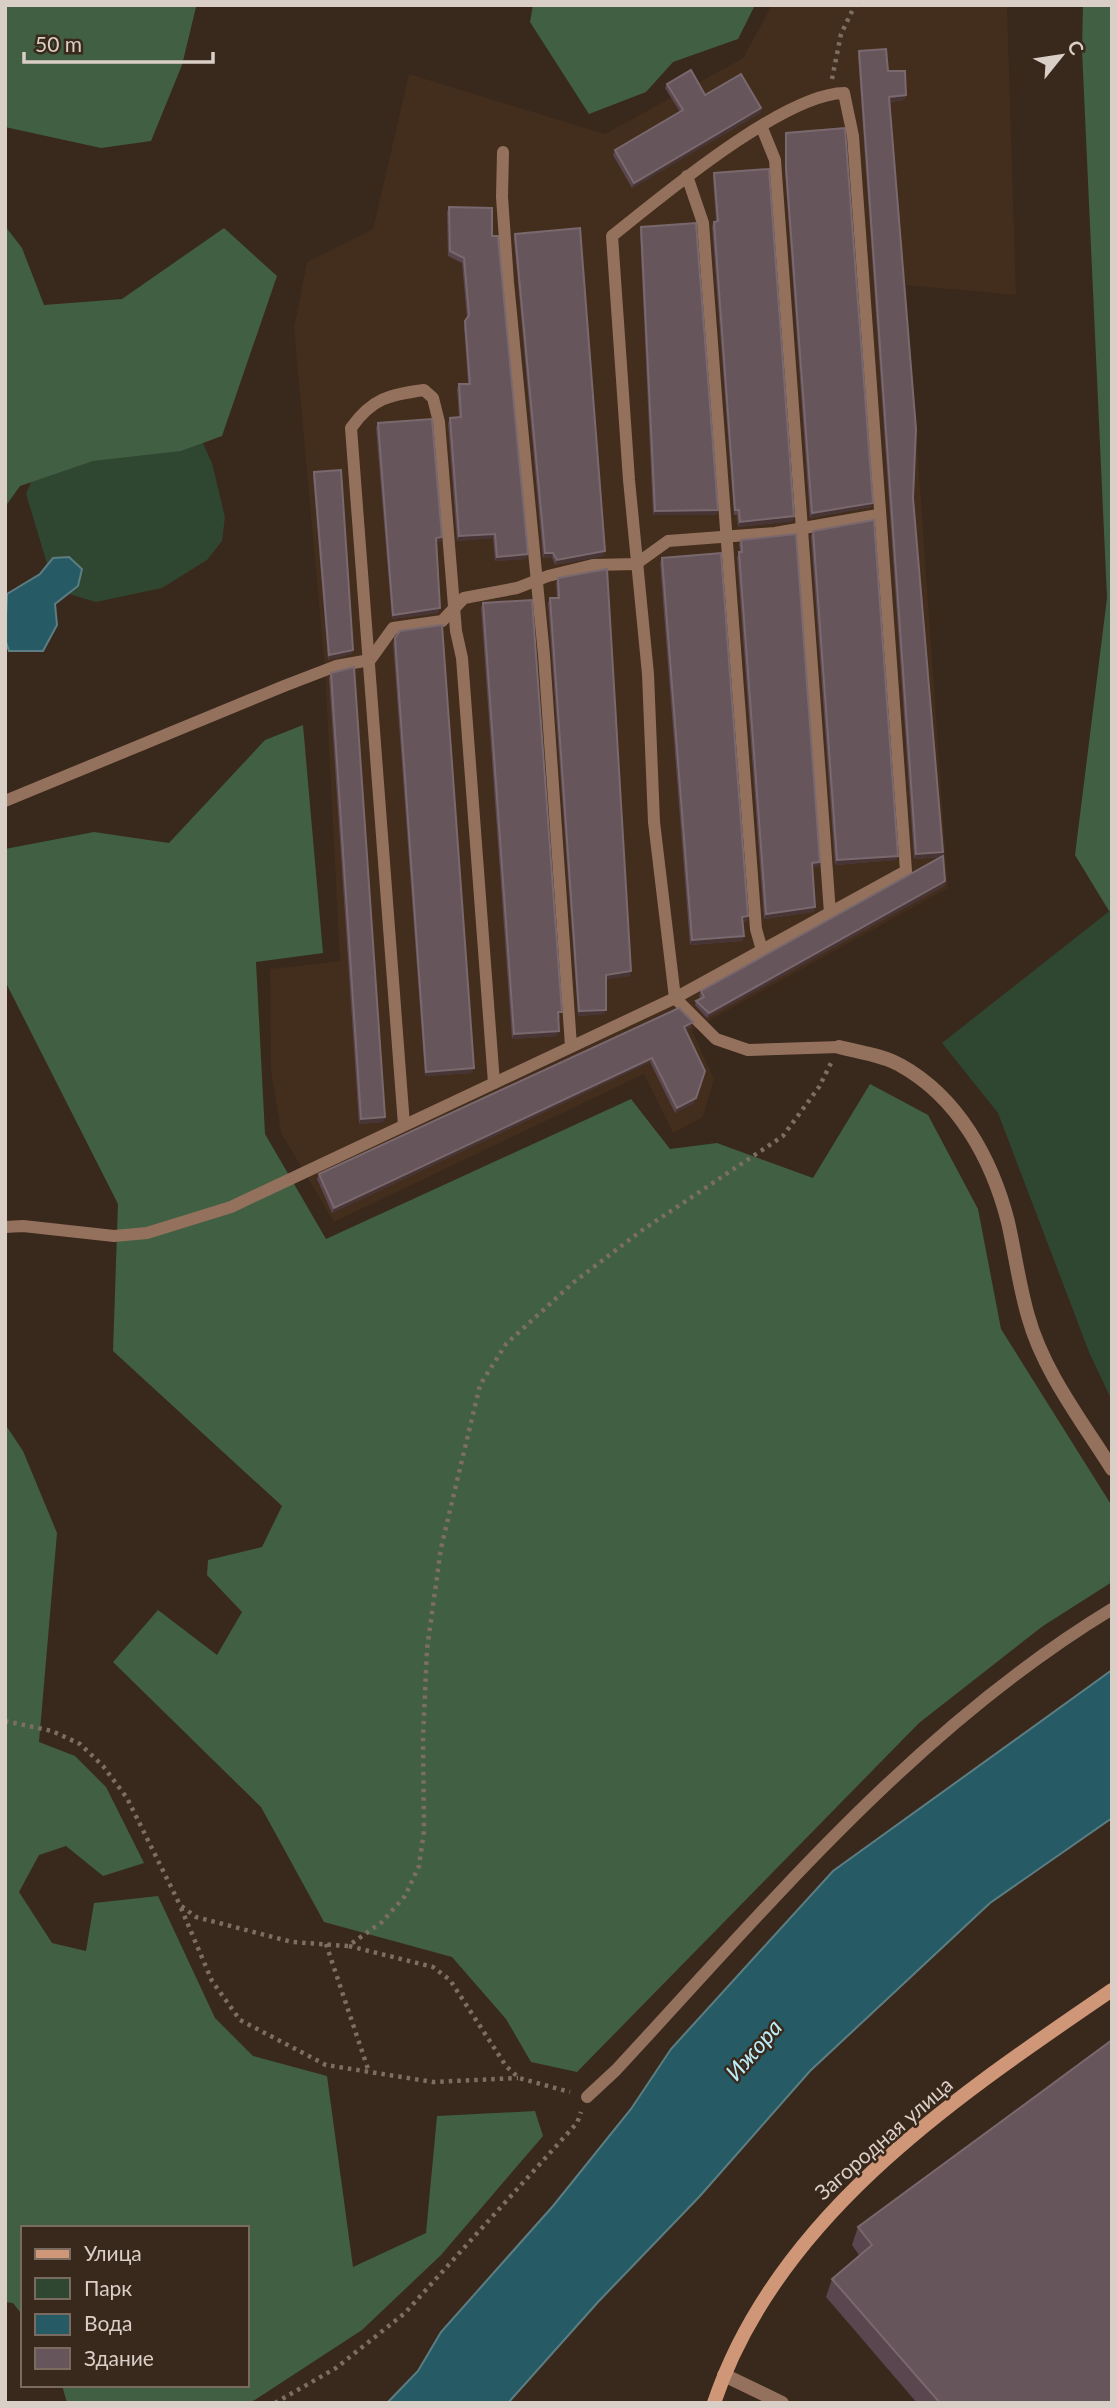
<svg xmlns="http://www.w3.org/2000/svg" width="1117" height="2408" font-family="Lato,sans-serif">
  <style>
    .built { fill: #432d1c }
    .green { fill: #2f4631 }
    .forest { fill: #405f43 }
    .water { fill: #265b66; stroke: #5c7e83; stroke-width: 2 }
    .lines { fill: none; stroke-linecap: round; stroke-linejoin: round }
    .path { stroke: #7c6e63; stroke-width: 4.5; stroke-dasharray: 3.5 5; stroke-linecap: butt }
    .service { stroke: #94715d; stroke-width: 12 }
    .minor { stroke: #94715d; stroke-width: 14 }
    .secondary { stroke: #cf9778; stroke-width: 14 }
    .wall { fill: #5a464f }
    .shaded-wall { fill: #473435 }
    .building { fill: #67555c; stroke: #79686d; stroke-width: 2 }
    .labels { text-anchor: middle; stroke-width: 5; stroke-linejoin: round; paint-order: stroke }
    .street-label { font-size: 21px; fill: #dacfc7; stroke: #39281c }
    .water-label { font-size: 23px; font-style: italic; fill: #bceef9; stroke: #39281c }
  </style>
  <rect width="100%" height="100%" fill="#39281c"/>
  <!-- built -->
  <path class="built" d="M 772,5 L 1007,5 L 1016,295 L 906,285 L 948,888 L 692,1030 L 714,1079 L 703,1117 L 673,1133 L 644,1074 L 334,1222 L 281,1133 L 271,1071 L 270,969 L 340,961 L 325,671 L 294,328 L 307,262 L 373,229 L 409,74 L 605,134 L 743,58 Z"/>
  <!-- green -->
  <g class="green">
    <path d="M 184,403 L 212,463 L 225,517 L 222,541 L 207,560 L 162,588 L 96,602 L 55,590 L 26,494 L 43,454 Z"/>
    <path d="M 1112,909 L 1112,1401 L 1089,1352 L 998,1113 L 942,1043 Z"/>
  </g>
  <!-- forest -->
  <g class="forest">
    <path d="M 5,5 L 226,5 L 196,7 L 182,65 L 151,141 L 101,148 L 5,127 Z"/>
    <path d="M 533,5 L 755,5 L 738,39 L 673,62 L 646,92 L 589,114 L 530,22 Z"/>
    <path d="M 1083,5 L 1112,5 L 1112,909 L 1109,911 L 1075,855 L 1107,598 L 1082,50 Z"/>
    <path d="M 5,226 L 22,248 L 44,305 L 122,299 L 224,228 L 277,276 L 222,436 L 181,451 L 93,461 L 20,486 L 5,507 Z"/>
    <path d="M 303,725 L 323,953 L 256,962 L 265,1134 L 326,1239 L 631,1099 L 670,1149 L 717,1143 L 813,1178 L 870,1084 L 928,1115 L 978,1209 L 1001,1329 L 1112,1506 L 1112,1582 L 1043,1626 L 919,1723 L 577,2072 L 531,2062 L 506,2019 L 452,1957 L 324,1922 L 261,1807 L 113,1662 L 158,1610 L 217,1655 L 242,1612 L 207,1575 L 208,1560 L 262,1547 L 282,1506 L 113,1351 L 118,1204 L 5,981 L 5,849 L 94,832 L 169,843 L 265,740 Z"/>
    <path d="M 5,1424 L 23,1451 L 57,1533 L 39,1742 L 75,1756 L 106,1787 L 144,1863 L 103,1876 L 66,1846 L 39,1855 L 19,1892 L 52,1943 L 86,1951 L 94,1903 L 158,1896 L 215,2018 L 253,2056 L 327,2076 L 353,2267 L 426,2233 L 437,2116 L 535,2111 L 543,2136 L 441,2255 L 362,2330 L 250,2403 L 67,2403 L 62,2385 L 247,2385 L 247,2228 L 23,2228 L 23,2316 L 13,2303 L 5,2302 Z"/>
  </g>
  <!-- water -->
  <g class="water">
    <path d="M 69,557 L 82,569 L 78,586 L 55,604 L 57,625 L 43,651 L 9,651 L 5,639 L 7,594 L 40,574 L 53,558 Z"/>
    <path d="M 1112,1670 L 1112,1818 L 990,1903 L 810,2071 L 700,2196 L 598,2302 L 508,2403 L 387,2403 L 418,2371 L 441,2332 L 553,2206 L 631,2109 L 671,2049 L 833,1871 Z"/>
  </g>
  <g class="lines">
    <!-- path -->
    <g class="path">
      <path d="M 832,79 L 841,34 L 855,5"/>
      <path d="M 5,1721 L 52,1731 L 80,1744 L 103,1766 L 127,1798 L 180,1905 L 196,1917 L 292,1942 L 348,1946 L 382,1922 L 405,1896 L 419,1866 L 424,1831 L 423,1738 L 427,1649 L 441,1548 L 480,1385 L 506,1344 L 574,1282 L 641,1231 L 783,1136 L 819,1087 L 831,1063"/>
      <path d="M 181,1908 L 212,1981 L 240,2020 L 326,2065 L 433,2082 L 518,2078"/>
      <path d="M 326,1944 L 369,2072"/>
      <path d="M 349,1946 L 433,1967 L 450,1980 L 506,2066 L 519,2078 L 570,2092"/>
      <path d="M 275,2403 L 336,2368 L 405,2313 L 577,2123 L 581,2112"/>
    </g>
    <!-- service -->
    <g class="service">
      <path d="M 762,128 L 775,160 L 830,913"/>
      <path d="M 503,152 L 502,197 L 508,282 L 544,655 L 571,1046"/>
      <path d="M 687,176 L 703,223 L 756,929 L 762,950"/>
      <path d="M 5,801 L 284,686 L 336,666 L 370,660 L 393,628 L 442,621 L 464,598 L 517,588 L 548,576 L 593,565 L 636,564 L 668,541 L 775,533 L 878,515"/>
      <path d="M 404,1125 L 351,428 C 372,398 389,395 424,390 L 433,398 L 439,422 L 456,631 L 462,658 L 494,1083"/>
      <path d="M 5,1227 L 23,1226 L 114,1236 L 147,1233 L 231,1207 L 675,998 L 906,871 L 853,136 L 844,93 C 783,94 661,197 612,236 L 629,480 L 648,674 L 654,822 L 675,998 L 716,1039 L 748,1050 L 839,1047"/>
      <path d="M 587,2097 L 616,2070 C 770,1904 916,1728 1112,1609"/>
    </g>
    <!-- minor -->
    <g class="minor">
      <path d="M 839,1047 C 858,1052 883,1055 900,1065 C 958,1097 992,1159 1008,1222 C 1015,1253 1019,1285 1028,1316 C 1043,1371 1082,1421 1112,1469"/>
      <path d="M 724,2375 L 782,2403"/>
    </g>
    <!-- secondary -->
    <path class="secondary" d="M 714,2403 C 777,2215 957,2096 1112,1990"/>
  </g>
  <!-- wall -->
  <g class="wall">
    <path d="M 859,51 L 888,71 L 906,95 L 904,100 L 890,102 L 913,498 L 941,857 L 914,859 L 858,56 Z"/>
    <path d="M 667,84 L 705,95 L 761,108 L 760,113 L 632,188 L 613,155 L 615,150 L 680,112 L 665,88 Z"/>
    <path d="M 786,133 L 871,507 L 810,518 L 785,172 L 785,138 Z"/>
    <path d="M 714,173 L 794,516 L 793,521 L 738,527 L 737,515 L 734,515 L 712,226 L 714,222 L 716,221 L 713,178 Z"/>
    <path d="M 449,207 L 492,236 L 528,554 L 526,559 L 495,561 L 493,538 L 457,541 L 448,423 L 450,418 L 459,417 L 457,389 L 459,384 L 468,384 L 464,326 L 467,318 L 462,263 L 448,256 L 447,212 Z"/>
    <path d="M 641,227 L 718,510 L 716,515 L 653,515 L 640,232 Z"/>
    <path d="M 515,234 L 605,551 L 603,556 L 555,565 L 552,557 L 543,558 L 514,239 Z"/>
    <path d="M 378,423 L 442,537 L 440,542 L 436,542 L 438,613 L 392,619 L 376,428 Z"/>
    <path d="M 314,472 L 353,650 L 351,654 L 328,660 L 313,476 Z"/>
    <path d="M 813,531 L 898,856 L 896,860 L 835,865 L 811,536 Z"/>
    <path d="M 741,540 L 820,862 L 818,867 L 812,867 L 815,907 L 813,912 L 764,919 L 737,557 L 740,552 L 739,544 Z"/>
    <path d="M 662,558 L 748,916 L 747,921 L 743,922 L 744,936 L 742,941 L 690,945 L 660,563 Z"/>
    <path d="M 558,578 L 630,976 L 606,979 L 604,1014 L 578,1016 L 548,603 L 550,598 L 557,598 L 556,583 Z"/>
    <path d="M 483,603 L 560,1017 L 558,1017 L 557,1036 L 512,1039 L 481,608 Z"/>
    <path d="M 395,638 L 472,1073 L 425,1076 L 393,643 Z"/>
    <path d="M 331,673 L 385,1117 L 383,1122 L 359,1124 L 329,678 Z"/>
    <path d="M 945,881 L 944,886 L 707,1018 L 695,1005 L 696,1001 L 701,999 L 699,996 L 701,991 Z"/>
    <path d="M 691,1027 L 685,1030 L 694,1103 L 675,1113 L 650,1062 L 332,1213 L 317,1179 L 319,1174 Z"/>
    <path d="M 858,2227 L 1112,2403 L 917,2403 L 826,2297 L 832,2279 L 859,2255 L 852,2245 Z"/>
  </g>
  <!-- shaded-wall -->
  <g class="shaded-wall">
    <path d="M 906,95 L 904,100 L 887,102 L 889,97 Z"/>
    <path d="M 761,108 L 760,113 L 632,188 L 634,183 Z"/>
    <path d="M 873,503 L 871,507 L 810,518 L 812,513 Z"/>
    <path d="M 718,510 L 716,515 L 653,515 L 655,511 Z"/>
    <path d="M 794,516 L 793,521 L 738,527 L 740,522 Z"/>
    <path d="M 495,534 L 493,538 L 457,541 L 459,536 Z"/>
    <path d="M 442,537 L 440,542 L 434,543 L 436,538 Z"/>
    <path d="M 605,551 L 603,556 L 555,565 L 557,560 Z"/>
    <path d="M 545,553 L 553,553 L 552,557 L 543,558 Z"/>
    <path d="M 528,554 L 526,559 L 495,561 L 497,557 Z"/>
    <path d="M 440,608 L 438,613 L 392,619 L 393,615 Z"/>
    <path d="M 353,650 L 351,654 L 328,660 L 329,655 Z"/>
    <path d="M 943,852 L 941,857 L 914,859 L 916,854 Z"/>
    <path d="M 898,856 L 896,860 L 835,865 L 837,860 Z"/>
    <path d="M 820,862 L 818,867 L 810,867 L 812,863 Z"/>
    <path d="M 945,881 L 944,886 L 707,1018 L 709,1013 Z"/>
    <path d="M 815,907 L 813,912 L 764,919 L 766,914 Z"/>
    <path d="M 748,916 L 747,921 L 741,922 L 742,917 Z"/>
    <path d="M 744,936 L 742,941 L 690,945 L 692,940 Z"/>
    <path d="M 631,971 L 630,976 L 605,980 L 606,975 Z"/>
    <path d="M 606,1010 L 604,1014 L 578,1016 L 579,1011 Z"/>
    <path d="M 693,1022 L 691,1027 L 682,1032 L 684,1027 Z"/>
    <path d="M 559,1031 L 557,1036 L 512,1039 L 514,1034 Z"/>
    <path d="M 652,1058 L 650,1062 L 332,1213 L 334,1208 Z"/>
    <path d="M 474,1068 L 472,1073 L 425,1076 L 426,1072 Z"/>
    <path d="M 696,1098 L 694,1103 L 675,1113 L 677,1108 Z"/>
    <path d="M 385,1117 L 383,1122 L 359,1124 L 361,1119 Z"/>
  </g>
  <!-- building -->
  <g class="building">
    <path d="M 886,49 L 888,71 L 905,71 L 906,95 L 889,97 L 916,429 L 913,498 L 943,852 L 916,854 L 859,51 Z"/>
    <path d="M 691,70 L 705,95 L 741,74 L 761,108 L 634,183 L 615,150 L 683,110 L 667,84 Z"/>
    <path d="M 845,128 L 873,503 L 812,513 L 786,168 L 786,133 Z"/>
    <path d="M 769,169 L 794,516 L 740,522 L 739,510 L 735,510 L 714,222 L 718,221 L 714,173 Z"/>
    <path d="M 449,207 L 492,208 L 492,236 L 498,236 L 528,554 L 497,557 L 495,534 L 459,536 L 450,418 L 461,417 L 459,384 L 470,384 L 465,321 L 469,315 L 464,258 L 450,251 Z"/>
    <path d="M 696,223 L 718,510 L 655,511 L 641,227 Z"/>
    <path d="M 580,228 L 605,551 L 557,560 L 553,553 L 545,553 L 515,234 Z"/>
    <path d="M 432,419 L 442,537 L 436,538 L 440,608 L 393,615 L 378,423 Z"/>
    <path d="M 341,470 L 353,650 L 329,655 L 314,472 Z"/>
    <path d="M 874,520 L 898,856 L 837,860 L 813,531 Z"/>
    <path d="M 796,534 L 820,862 L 812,863 L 815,907 L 766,914 L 739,552 L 742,552 L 741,540 Z"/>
    <path d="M 721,553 L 748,916 L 742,917 L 744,936 L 692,940 L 662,558 Z"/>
    <path d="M 607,569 L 631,971 L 606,975 L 606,1010 L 579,1011 L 550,598 L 559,598 L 558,578 Z"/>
    <path d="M 532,600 L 562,1012 L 558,1012 L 559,1031 L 514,1034 L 483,603 Z"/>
    <path d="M 442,625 L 474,1068 L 426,1072 L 395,638 L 400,631 Z"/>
    <path d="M 354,667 L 385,1117 L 361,1119 L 331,673 Z"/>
    <path d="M 943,856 L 945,881 L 709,1013 L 696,1001 L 704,997 L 701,991 Z"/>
    <path d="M 679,1008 L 693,1022 L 684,1027 L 705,1071 L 696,1098 L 677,1108 L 652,1058 L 334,1208 L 319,1174 Z"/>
    <path d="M 1112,2040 L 1112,2403 L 940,2403 L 832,2279 L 872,2245 L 858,2227 Z"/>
  </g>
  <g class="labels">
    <!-- street labels -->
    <g class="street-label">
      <text transform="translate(884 2139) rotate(-41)" y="7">Загородная улица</text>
    </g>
    <!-- water labels -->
    <g class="water-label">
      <text transform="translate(754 2050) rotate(-49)" y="8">Ижора</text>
    </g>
  </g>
  <!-- border -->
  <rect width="1117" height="2408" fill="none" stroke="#dacfc7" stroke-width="14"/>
  <!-- legend -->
  <rect x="21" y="2226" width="228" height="161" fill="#39281c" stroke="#796b60" stroke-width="2"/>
  <rect x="35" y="2249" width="35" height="10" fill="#cf9778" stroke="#796b60" stroke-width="2"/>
  <text x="84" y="2261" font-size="21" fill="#dacfc7">Улица</text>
  <rect x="35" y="2278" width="35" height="21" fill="#2f4631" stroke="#796b60" stroke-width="2"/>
  <text x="84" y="2296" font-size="21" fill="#dacfc7">Парк</text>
  <rect x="35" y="2314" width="35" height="21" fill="#265b66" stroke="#796b60" stroke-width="2"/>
  <text x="84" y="2331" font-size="21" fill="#dacfc7">Вода</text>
  <rect x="35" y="2348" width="35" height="21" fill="#67555c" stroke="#796b60" stroke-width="2"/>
  <text x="84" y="2366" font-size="21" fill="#dacfc7">Здание</text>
  <!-- north arrow -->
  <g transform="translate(1061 56) rotate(60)" stroke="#39281c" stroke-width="5" paint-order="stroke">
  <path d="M0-5L12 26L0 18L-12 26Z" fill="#dacfc7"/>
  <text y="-10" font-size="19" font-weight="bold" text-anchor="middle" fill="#dacfc7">С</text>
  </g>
  <!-- scale -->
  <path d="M24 52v10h189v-10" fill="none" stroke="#dacfc7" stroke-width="3.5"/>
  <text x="35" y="52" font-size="21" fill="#dacfc7" stroke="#39281c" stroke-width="5" paint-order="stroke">50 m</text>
</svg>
